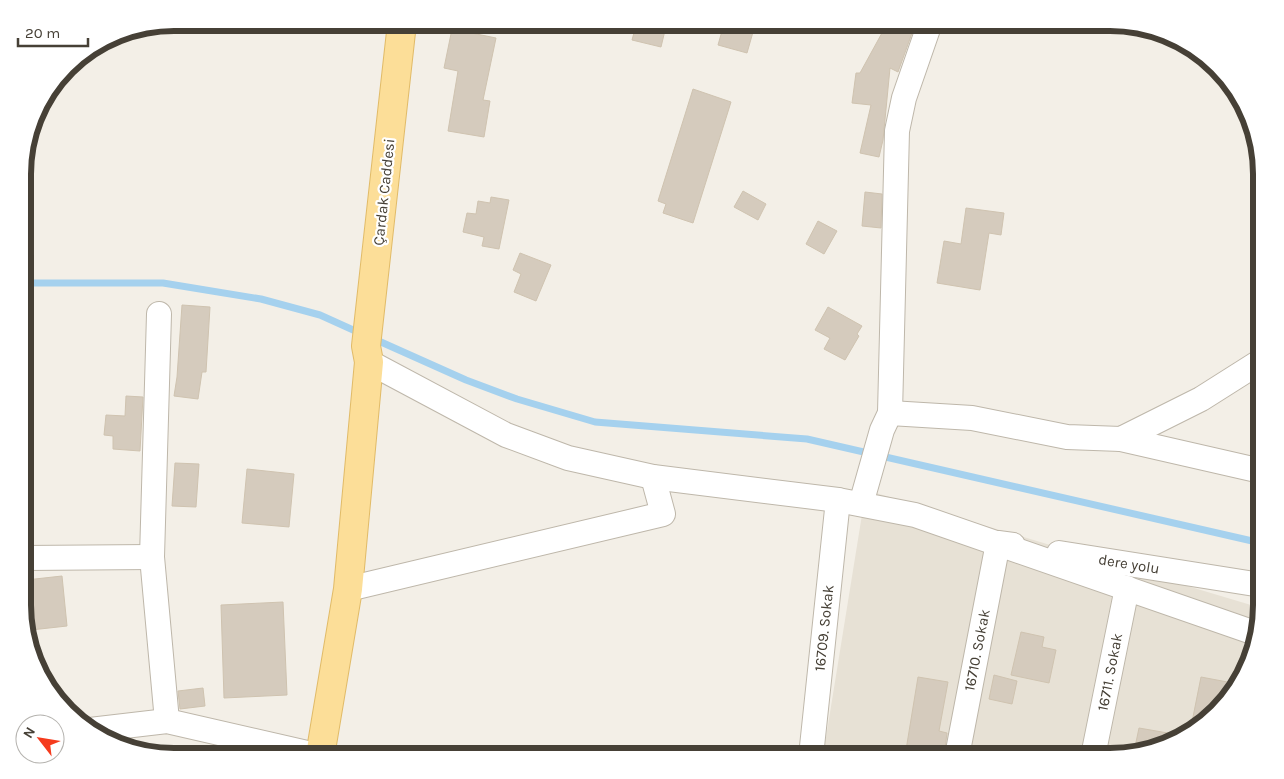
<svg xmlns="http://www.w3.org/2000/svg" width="1284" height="779" font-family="Karla,sans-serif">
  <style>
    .residential { fill: #e7e1d5 }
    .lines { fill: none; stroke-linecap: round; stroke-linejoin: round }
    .stream { stroke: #a5d1ee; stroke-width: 7 }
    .building { fill: #d5cbbd; stroke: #cfc3b0 }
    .minor-casing { stroke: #beb7aa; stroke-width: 26 }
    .major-casing { stroke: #e1bb68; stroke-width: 30 }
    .path { stroke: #c0b39c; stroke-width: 3; stroke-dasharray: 2.5 2.5; stroke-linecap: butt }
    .minor { stroke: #fff; stroke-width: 24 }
    .major { stroke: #fcde98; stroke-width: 28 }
    .labels { text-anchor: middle; stroke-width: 4.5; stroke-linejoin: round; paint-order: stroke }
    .street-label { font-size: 15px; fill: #464036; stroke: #fff }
    .rim { fill: none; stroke: #464036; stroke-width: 6 }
  </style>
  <rect width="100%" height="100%" fill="#f3efe7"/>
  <!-- residential -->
  <path class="residential" d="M 866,490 L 1261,608 L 1236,689 L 1186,736 L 1119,756 L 823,756 Z"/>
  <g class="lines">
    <!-- stream -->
    <g class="stream">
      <path d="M 24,283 L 163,283 L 261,299 L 320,315 L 362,334"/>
      <path d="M 372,338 L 466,380 L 517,399 L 595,422 L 807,439 L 1261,543"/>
    </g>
  </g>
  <!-- building -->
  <g class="building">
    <path d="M 637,22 L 667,22 L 661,47 L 632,40 Z"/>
    <path d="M 888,22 L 916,22 L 898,72 L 890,68 L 883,140 L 879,157 L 860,153 L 871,105 L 852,103 L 856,73 L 860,73 Z"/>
    <path d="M 724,24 L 753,32 L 747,53 L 718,45 Z"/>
    <path d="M 452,29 L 496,38 L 483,100 L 490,101 L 484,137 L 448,131 L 458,71 L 444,68 Z"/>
    <path d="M 693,89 L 731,102 L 693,223 L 663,213 L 666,204 L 658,201 Z"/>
    <path d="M 743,191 L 766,204 L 758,220 L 734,207 Z"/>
    <path d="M 865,192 L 882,194 L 881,228 L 862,226 Z"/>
    <path d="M 491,197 L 509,200 L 499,249 L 482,246 L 484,237 L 463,232 L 467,213 L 476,214 L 478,201 L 490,203 Z"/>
    <path d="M 966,208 L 1004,213 L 1001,235 L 989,233 L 980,290 L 937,283 L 944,241 L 961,244 Z"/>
    <path d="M 818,221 L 837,231 L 824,254 L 806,244 Z"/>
    <path d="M 520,253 L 551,265 L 536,301 L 514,292 L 521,274 L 513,270 Z"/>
    <path d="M 182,305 L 210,307 L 206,372 L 202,372 L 198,399 L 174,396 L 177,377 Z"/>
    <path d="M 828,307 L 862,326 L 857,334 L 859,336 L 845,360 L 824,349 L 830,338 L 815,330 Z"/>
    <path d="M 126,396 L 143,397 L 140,451 L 113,449 L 113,436 L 104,435 L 106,415 L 125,416 Z"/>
    <path d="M 175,463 L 199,464 L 196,507 L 172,506 Z"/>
    <path d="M 247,469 L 294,474 L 289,527 L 242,523 Z"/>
    <path d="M 62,576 L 67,626 L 31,630 L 26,580 Z"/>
    <path d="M 283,602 L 287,695 L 224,698 L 221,605 Z"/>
    <path d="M 1021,632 L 1044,637 L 1042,647 L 1056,650 L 1049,683 L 1011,675 Z"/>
    <path d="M 994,675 L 1017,681 L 1012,704 L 989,699 Z"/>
    <path d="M 918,677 L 948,682 L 939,731 L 947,733 L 944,756 L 905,756 Z"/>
    <path d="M 1201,677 L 1238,684 L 1236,689 L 1190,732 Z"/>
    <path d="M 203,688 L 205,706 L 180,709 L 178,691 Z"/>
    <path d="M 1139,728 L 1185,736 L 1134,752 Z"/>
  </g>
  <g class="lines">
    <defs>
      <g id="minor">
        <path d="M 159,314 L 152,557 L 167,721"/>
        <path d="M 369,362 L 506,435 L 568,458 L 653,477 L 838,500 L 915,515 L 1255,633"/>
        <path d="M 890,413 L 972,418 L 1067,437 L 1121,439 L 1201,399 L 1261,361"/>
        <path d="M 1121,439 L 1261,471"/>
        <path d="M 861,504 L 882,430 L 890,413 L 897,131 L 904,98 L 930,23"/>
        <path d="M 1059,553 L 1261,585"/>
        <path d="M 24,558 L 152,557"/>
        <path d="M 348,589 L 663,514 L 653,477"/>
        <path d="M 90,730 L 167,721 L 320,756"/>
        <path d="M 811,756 L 838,500"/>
        <path d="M 957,756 L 998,543 L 1013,545"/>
        <path d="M 1093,756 L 1127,588"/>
      </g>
      <path id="major" d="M 320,756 L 348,589 L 369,362 L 366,346 L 402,23"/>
    </defs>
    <!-- minor casing -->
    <use href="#minor" class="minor-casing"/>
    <!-- major casing -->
    <use href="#major" class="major-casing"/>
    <!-- path -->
    <path class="path" d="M 772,23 L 775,23"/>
    <!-- minor -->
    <use href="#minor" class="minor"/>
    <!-- major -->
    <use href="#major" class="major"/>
  </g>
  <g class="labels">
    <!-- street labels -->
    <g class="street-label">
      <text transform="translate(384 192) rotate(-84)" y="5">Çardak Caddesi</text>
      <text transform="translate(1129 564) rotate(9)" y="5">dere yolu</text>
      <text transform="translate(824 628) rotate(-84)" y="5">16709. Sokak</text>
      <text transform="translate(977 650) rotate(-79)" y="5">16710. Sokak</text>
      <text transform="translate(1110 672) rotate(-79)" y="5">16711. Sokak</text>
    </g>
  </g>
  <!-- crop -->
  <path d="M0 0H1284V779H0ZM174 31H1110A143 143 0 0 1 1253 174V605A143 143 0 0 1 1110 748H174A143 143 0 0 1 31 605V174A143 143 0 0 1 174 31Z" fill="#fff" fill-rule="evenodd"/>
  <path class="rim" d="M174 31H1110A143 143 0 0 1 1253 174V605A143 143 0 0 1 1110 748H174A143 143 0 0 1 31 605V174A143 143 0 0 1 174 31Z"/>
  <!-- north arrow -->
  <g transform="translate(40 739) rotate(301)"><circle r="24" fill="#ffffff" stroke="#b5b3af"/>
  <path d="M0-4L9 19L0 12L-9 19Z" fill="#f53b1d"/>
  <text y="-8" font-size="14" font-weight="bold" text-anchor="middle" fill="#464036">N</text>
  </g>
  <!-- scale -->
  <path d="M18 38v8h70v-8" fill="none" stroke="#464036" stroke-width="2.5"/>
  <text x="25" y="38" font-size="15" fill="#464036" stroke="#ffffff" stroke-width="4" paint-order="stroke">20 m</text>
</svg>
